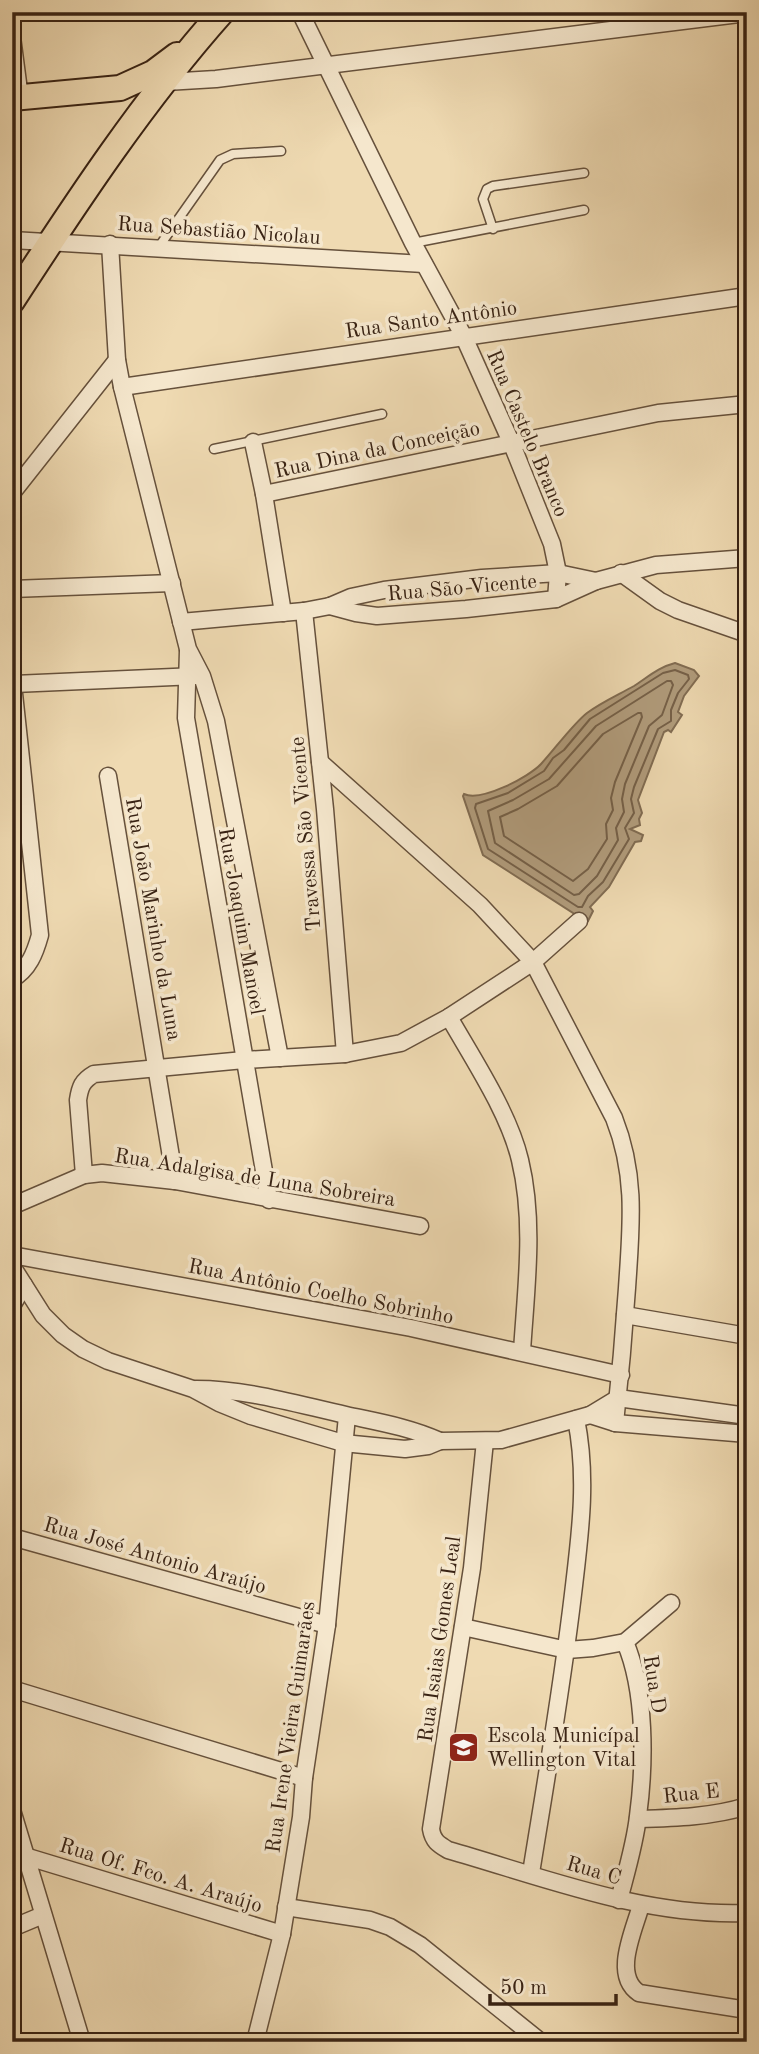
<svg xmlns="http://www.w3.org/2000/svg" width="759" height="2054" font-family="'Old Standard TT',serif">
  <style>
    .water { fill: #b19c7c; stroke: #816c52; stroke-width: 2 }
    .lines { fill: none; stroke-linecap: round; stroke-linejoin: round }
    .shore { stroke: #756048; stroke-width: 2 }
    .service-casing { stroke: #66513c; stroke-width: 11 }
    .minor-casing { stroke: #66513c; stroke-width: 19 }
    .primary-casing { stroke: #392314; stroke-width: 28 }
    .service { stroke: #f5e7cd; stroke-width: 8 }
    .minor { stroke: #f5e7cd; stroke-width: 16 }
    .primary { stroke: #efdab2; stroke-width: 24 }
    .labels { text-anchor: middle; stroke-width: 7; stroke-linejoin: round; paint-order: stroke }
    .street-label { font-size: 21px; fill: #392314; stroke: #f5e7cd }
    .poi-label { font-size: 21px; fill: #392314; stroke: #f5e7cd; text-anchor: start }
  </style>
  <rect width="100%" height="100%" fill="#efdab2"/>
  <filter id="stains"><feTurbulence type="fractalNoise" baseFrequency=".00286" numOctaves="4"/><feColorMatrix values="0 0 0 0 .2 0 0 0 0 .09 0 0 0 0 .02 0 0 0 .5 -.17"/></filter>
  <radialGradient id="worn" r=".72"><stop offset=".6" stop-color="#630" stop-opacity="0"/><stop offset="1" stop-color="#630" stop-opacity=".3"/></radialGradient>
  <!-- water -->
  <path class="water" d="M 675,663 L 694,670 L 699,676 L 684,696 L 678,712 L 682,715 L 671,732 L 668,730 L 664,732 L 638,800 L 642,813 L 639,819 L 640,825 L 630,829 L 643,835 L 641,841 L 635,842 L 609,887 L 590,907 L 593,911 L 588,921 L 584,920 L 483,855 L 463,796 L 464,794 C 481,802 529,777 541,764 C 554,750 573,724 587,713 C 602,702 618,695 634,686 C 648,677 659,667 675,663 Z"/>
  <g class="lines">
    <!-- shore -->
    <g class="shore">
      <path d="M 675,670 L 688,675 L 689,679 L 678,693 L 671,710 L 671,721 L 658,729 L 634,787 L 631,799 L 634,813 L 625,828 L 629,839 L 603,882 L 588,896 L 582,907 L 578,907 L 488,849 L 475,808 L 476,804 L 508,793 L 544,771 L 553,758 L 564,750 L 590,719 L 663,673 Z"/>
      <path d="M 667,681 L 671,681 L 673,685 L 662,715 L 649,726 L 625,784 L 622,799 L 624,812 L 616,828 L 618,840 L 597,876 L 579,894 L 574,895 L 495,843 L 488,811 L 513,800 L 549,779 L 596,726 Z"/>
      <path d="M 638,713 L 641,713 L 642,717 L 615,782 L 611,798 L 613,810 L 606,824 L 607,839 L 588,869 L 573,881 L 504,836 L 500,817 L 518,809 L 557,786 L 603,734 Z"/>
    </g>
    <defs>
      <g id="service">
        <path d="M 493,229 L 483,199 L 487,189 L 493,186 L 584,173"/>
        <path d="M 413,243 L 584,210"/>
        <path d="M 158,248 L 220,160 L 233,154 L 281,151"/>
        <path d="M 214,449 L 382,414"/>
      </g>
      <g id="minor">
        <path d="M 300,12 L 413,243 L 463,335 L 511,442 L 552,544 L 558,573 L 556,599"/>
        <path d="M 12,37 L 20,98"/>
        <path d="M 166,82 L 216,79 L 747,13"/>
        <path d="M 12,240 L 424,264"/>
        <path d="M 110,244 L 117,360 L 122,387 L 188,649 L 202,676 L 216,721 L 280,1058"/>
        <path d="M 122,387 L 747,296"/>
        <path d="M 253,442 L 264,494 L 283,613"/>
        <path d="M 12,493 L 117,360"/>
        <path d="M 264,494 L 658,413 L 747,404"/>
        <path d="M 621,573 L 660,601 L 678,610 L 747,634"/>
        <path d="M 12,589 L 172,583"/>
        <path d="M 330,606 L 356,613 L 377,616 L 466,609 L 556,599 L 596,581 L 656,565 L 747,558"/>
        <path d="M 304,611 L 325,809 L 345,1054"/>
        <path d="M 181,622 L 304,611 L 330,606 L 351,597 L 384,590 L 482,578 L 558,573 L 596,581"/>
        <path d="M 188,651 L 186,718 L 269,1200"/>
        <path d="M 12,675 L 40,935 C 35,953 29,969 12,979"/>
        <path d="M 14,684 L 196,676"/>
        <path d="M 320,762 L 480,905 L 533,962 L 614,1118 C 637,1176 631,1227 627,1288 C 624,1333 620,1378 615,1423"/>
        <path d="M 108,776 L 175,1181"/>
        <path d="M 449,1017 C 473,1059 509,1113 520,1160 C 535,1222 526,1288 522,1351"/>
        <path d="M 84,1175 L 78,1100 C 80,1087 82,1081 94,1074 L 244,1060 L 345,1054 L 401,1043 L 449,1017 L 533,962 L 579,921"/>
        <path d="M 12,1206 L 84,1175 L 102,1173 L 175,1181 L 420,1226"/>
        <path d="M 12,1255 L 411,1328 L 621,1375"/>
        <path d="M 12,1266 L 43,1315 L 63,1335 L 83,1349 L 108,1361 L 193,1389 L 219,1403 L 251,1416 L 343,1443 L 405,1449 L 428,1446 L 440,1441 L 501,1440 L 590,1415 L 618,1398 L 747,1416"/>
        <path d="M 12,1306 L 24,1285"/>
        <path d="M 625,1315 L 747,1336"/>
        <path d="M 196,1389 C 247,1389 296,1404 346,1415 C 378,1422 409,1427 440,1441"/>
        <path d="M 590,1415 L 615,1423 L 747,1434"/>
        <path d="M 485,1441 L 472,1568 L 431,1829 C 433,1841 438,1844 448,1850 C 546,1878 644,1917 747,1913"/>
        <path d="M 12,1537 L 327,1625"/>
        <path d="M 463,1627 L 567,1650 L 593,1648 L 625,1642 L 671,1603"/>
        <path d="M 12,1689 L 304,1778"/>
        <path d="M 12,1810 L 82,2042"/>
        <path d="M 638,1819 C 674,1818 712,1817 747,1806"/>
        <path d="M 28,1857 L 282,1934"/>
        <path d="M 531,1873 C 546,1780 562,1688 573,1594 C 580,1535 588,1478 576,1419"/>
        <path d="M 619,1900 C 626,1873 635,1844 638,1816 C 645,1764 646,1691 625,1642"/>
        <path d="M 641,1905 C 634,1931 612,1975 639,1993 L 747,2010"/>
        <path d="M 286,1907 L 370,1920 L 390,1927 L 420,1945 L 541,2042"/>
        <path d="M 12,1928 L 43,1915"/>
        <path d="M 255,2042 L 282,1934 L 301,1817 L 304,1778 L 327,1625 L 347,1416"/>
      </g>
      <g id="primary">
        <path d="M 12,98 L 120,88 L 153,73 L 177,55"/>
        <path d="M 12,301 C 77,201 143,101 222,12"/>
      </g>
    </defs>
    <!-- service casing -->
    <use href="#service" class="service-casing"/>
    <!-- minor casing -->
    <use href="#minor" class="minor-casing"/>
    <!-- primary casing -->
    <use href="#primary" class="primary-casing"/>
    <!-- service -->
    <use href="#service" class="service"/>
    <!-- minor -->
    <use href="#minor" class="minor"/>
    <!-- primary -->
    <use href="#primary" class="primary"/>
  </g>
  <!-- icons -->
  <defs>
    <symbol id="school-square" viewBox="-11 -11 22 22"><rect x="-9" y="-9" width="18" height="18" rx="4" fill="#8f2418" stroke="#f5e7cd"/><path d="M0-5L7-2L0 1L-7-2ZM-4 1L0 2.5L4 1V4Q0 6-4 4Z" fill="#fff"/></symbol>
  </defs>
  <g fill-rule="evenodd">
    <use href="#school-square" x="446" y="1730" width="35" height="35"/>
  </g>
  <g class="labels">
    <!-- street labels -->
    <g class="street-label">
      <text transform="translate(219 230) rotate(4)" y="7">Rua Sebastião Nicolau</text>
      <text transform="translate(431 319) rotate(-8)" y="7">Rua Santo Antônio</text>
      <text transform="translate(528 433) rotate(67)" y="7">Rua Castelo Branco</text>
      <text transform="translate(377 449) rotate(-12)" y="7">Rua Dina da Conceição</text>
      <text transform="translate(462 587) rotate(-5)" y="7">Rua São Vicente</text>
      <text transform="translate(305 834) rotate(-95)" y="7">Travessa São Vicente</text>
      <text transform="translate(154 919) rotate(80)" y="7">Rua João Marinho da Luna</text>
      <text transform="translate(242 921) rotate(80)" y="7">Rua Joaquim Manoel</text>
      <text transform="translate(255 1177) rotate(9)" y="7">Rua Adalgisa de Luna Sobreira</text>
      <text transform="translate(321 1291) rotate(11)" y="7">Rua Antônio Coelho Sobrinho</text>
      <text transform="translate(155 1555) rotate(16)" y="7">Rua José Antonio Araújo</text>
      <text transform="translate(439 1639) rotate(-82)" y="7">Rua Isaias Gomes Leal</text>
      <text transform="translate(655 1684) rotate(81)" y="7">Rua D</text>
      <text transform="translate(290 1727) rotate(-82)" y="7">Rua Irene Vieira Guimarães</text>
      <text transform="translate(691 1793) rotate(-6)" y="7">Rua E</text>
      <text transform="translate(594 1870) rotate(16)" y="7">Rua C</text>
      <text transform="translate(161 1875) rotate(17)" y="7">Rua Of. Fco. A. Araújo</text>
    </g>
    <!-- poi labels -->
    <g class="poi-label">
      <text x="487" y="1742">Escola Municípal<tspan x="487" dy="24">Wellington Vital</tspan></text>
    </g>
  </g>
  <!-- margin -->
  <rect width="759" height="2054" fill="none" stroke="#efdab2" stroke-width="42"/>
  <rect x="14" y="14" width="731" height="2026" fill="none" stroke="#392314" stroke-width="3.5"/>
  <rect x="21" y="21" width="717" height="2012" fill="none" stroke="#392314" stroke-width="2"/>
  <!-- scale -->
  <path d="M490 1994v10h126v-10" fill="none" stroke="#392314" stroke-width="3.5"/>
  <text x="500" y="1994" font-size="21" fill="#392314" stroke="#f5e7cd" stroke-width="5" paint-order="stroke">50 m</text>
  <rect width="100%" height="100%" filter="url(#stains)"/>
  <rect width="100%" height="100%" fill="url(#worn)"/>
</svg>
